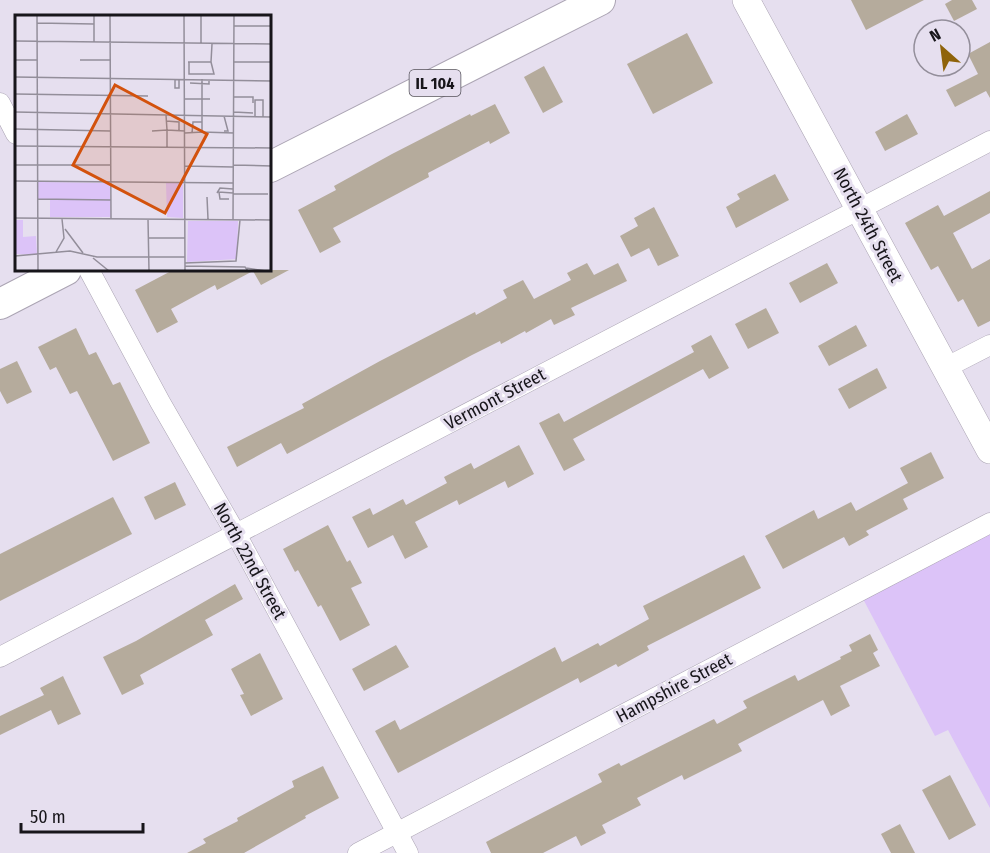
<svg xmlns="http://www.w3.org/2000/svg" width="990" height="853" font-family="'Fira Sans Condensed',sans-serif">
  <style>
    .green { fill: #dcc3f8 }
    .building { fill: #b5ab9c }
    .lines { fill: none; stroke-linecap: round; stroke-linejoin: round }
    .minor-casing { stroke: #aba4b3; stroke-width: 21 }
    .secondary-casing { stroke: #aba4b3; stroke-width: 28 }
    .primary-casing { stroke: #aba4b3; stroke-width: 32 }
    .minor { stroke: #fff; stroke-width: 20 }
    .secondary { stroke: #fff; stroke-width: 27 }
    .primary { stroke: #fff; stroke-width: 30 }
    .labels { text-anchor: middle; stroke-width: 6; stroke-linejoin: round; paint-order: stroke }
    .shield { fill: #e6dfef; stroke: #55525a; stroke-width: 1.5 }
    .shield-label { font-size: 16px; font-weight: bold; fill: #17151a }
    .street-label { font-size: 18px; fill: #17151a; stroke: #e6dfef }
    .inset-road { fill: none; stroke: #938e9a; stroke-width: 1.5 }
    .view { fill: #d3520d; fill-opacity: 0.15; stroke: #d3520d; stroke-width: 3 }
    .inset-edge { fill: none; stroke: #17151a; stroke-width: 3 }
  </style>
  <rect width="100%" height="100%" fill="#e6dfef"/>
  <!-- green -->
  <path class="green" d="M 990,528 L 990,808 L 948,730 L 935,736 L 861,595 Z"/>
  <!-- building -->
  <g class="building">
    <path d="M 851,0 L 924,0 L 866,30 Z"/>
    <path d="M 952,0 L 972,0 L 977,9 L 954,21 L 945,4 Z"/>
    <path d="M 687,33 L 713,83 L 653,114 L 627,64 Z"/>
    <path d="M 990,42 L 990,98 L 986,91 L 955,107 L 946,90 L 978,74 L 968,54 Z"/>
    <path d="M 544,66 L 563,102 L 543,113 L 524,77 Z"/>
    <path d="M 495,104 L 510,133 L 490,144 L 489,141 L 428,173 L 429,177 L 333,228 L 341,242 L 320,253 L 298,210 L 336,190 L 334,186 L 392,154 L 470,114 L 471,116 Z"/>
    <path d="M 907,114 L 918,134 L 885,151 L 875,132 Z"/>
    <path d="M 775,174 L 789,200 L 736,228 L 726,207 L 740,199 L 737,194 Z"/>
    <path d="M 990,191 L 990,213 L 953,233 L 972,269 L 990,259 L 990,321 L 978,327 L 963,299 L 958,302 L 938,266 L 931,270 L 905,223 L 938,205 L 944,216 Z"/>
    <path d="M 654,207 L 679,256 L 658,266 L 649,248 L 631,257 L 620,236 L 638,226 L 634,218 Z"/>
    <path d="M 587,263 L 594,275 L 618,263 L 627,281 L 571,308 L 575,315 L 554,325 L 551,319 L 526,333 L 525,331 L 501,344 L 500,341 L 472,355 L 287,454 L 281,443 L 237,467 L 227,447 L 304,408 L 302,404 L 380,361 L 438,331 L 475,312 L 476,315 L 507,298 L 503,290 L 523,280 L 534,299 L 571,280 L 567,273 Z"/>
    <path d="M 827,263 L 838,283 L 800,303 L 789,283 Z"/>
    <path d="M 173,270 L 289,270 L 261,285 L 253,271 L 217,290 L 215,285 L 171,309 L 178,322 L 157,333 L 135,290 Z"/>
    <path d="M 766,308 L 779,333 L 748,349 L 735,324 Z"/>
    <path d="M 856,325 L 867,346 L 829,366 L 818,346 Z"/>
    <path d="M 76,328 L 89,355 L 96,352 L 113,385 L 120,382 L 150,443 L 113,461 L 77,391 L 70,394 L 56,367 L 50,370 L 38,347 Z"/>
    <path d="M 711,335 L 729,368 L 709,379 L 703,369 L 573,439 L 585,460 L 564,471 L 539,423 L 559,413 L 564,422 L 694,352 L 691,346 Z"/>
    <path d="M 17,361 L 32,392 L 7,404 L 0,391 L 0,369 Z"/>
    <path d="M 877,368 L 887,388 L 849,409 L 838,389 Z"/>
    <path d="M 519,445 L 534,474 L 508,488 L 505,481 L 459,505 L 457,500 L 415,522 L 428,547 L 405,559 L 393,535 L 368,548 L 352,517 L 370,508 L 373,515 L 403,499 L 406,505 L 447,483 L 444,477 L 471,463 L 474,469 Z"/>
    <path d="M 931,452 L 944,478 L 903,499 L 908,509 L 866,531 L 869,535 L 849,546 L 844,537 L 783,569 L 765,536 L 814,510 L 818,519 L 851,502 L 856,511 L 908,483 L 900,468 Z"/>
    <path d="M 175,482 L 186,505 L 155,520 L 144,497 Z"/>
    <path d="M 113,497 L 132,534 L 0,601 L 0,554 Z"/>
    <path d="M 328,525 L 347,562 L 350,560 L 362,583 L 351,588 L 370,625 L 340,641 L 321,605 L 318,607 L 298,570 L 295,572 L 283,549 Z"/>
    <path d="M 744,555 L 761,588 L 647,646 L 649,650 L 618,667 L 616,664 L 580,683 L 578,678 L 398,773 L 375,731 L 395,720 L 400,730 L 555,647 L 562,662 L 598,643 L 600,646 L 649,619 L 643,606 Z"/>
    <path d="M 235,584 L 243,599 L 205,620 L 213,635 L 140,675 L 144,684 L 122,695 L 103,657 L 136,641 Z"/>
    <path d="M 870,634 L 878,650 L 873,653 L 880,666 L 840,686 L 850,706 L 831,716 L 823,700 L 738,744 L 742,751 L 684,780 L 682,775 L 637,798 L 641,805 L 602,825 L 606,833 L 581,846 L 576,836 L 543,853 L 491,853 L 486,842 L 602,782 L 598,774 L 619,763 L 621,766 L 714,719 L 717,724 L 747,708 L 743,701 L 795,675 L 798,681 L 841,659 L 840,657 L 852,651 L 849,645 Z"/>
    <path d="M 396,645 L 409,667 L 364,691 L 352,669 Z"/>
    <path d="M 260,653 L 283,699 L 251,716 L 240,695 L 244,694 L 231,669 Z"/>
    <path d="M 63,676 L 81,714 L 58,725 L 51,710 L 0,735 L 0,716 L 44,695 L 40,688 Z"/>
    <path d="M 323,766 L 339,798 L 305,816 L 306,818 L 244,853 L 187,853 L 206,843 L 203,839 L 238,821 L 237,818 L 294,787 L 292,781 Z"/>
    <path d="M 950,775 L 976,825 L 949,840 L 922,790 Z"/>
    <path d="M 900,824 L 915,853 L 891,853 L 881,834 Z"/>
  </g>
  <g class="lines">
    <defs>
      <g id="minor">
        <path d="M 0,103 L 16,134"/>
        <path d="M 89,270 L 160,402 L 236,534 L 408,853"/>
        <path d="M 945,368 L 990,345"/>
        <path d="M 0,657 L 990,141"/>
        <path d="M 358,853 L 990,523"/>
      </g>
      <path id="secondary" d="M 746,0 L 990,450"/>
      <g id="primary">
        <path d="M 270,167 L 600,0"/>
        <path d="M 0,304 L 66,270"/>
      </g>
    </defs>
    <!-- minor casing -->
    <use href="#minor" class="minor-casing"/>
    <!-- secondary casing -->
    <use href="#secondary" class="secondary-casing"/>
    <!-- primary casing -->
    <use href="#primary" class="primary-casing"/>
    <!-- minor -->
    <use href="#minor" class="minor"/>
    <!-- secondary -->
    <use href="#secondary" class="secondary"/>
    <!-- primary -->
    <use href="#primary" class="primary"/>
  </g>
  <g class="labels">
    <!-- shield labels -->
    <rect class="shield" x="409.5" y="70" width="51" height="26" rx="4.5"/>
    <g class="shield-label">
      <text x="435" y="89">IL 104</text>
    </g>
    <!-- street labels -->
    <g class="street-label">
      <text transform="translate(868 225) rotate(62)" y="6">North 24th Street</text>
      <text transform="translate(495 399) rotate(-28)" y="6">Vermont Street</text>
      <text transform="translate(250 561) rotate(61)" y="6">North 22nd Street</text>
      <text transform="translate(674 688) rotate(-28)" y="6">Hampshire Street</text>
    </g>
  </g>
  <!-- overview -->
  <g transform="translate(15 15)">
    <rect width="256" height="256" fill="#e6dfef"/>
    <path d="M 23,167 L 95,168 L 96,202 L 35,202 L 35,185 L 23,184 ZM 151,168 L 168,168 L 168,203 L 152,202 ZM 0,205 L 8,205 L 8,222 L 21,221 L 22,240 L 0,239 ZM 223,206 L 222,244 L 172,247 L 173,206 Z" fill="#dcc3f8"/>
    <path class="inset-road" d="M 22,0 L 23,256M 95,0 L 96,204M 169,0 L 170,256M 22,8 L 79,9M 219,11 L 257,11M 0,26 L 257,29M 79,27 L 79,0M 186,28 L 186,0M 0,45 L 22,45M 65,45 L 96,45M 173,47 L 196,47 L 197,29M 174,47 L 174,59 L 199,59 L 196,47M 219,47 L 257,47M 0,62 L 257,66M 160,64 L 160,73 L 164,73 L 164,64M 187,64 L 187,84 L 195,84M 175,68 L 194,69 L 194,65M 0,79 L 133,81M 219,82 L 238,82 L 238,88M 169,84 L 187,84 L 187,117 L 170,118M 0,97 L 257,102M 219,97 L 238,98M 151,100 L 152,115 L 170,116M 240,102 L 240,85 L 248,85 L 248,102M 151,106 L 164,107 L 164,116M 0,114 L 95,116M 137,116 L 152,115 L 152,132M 209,116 L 213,116 L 209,101M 187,117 L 219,118M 177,118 L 178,107 L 187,107M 0,131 L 257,133M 0,150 L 96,150M 218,150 L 257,151M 170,151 L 218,152M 0,166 L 218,168M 202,178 L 205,173 L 218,174M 218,179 L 253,179M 192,182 L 193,204M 23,184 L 96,185M 214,184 L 205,184 L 204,177 L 218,178M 0,203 L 257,205M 133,204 L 134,256M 218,205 L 219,0M 50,214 L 68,238M 133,223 L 170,223M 41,237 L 49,223 L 47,204M 0,241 L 55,236 L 82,242 L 170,242M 78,243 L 94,256M 170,248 L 221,246 L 225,205M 170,251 L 230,252 L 233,256M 231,253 L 251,256"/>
    <path class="view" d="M 100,70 L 192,119 L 150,198 L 58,150 Z"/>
    <rect width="256" height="256" class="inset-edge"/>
  </g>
  <!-- north arrow -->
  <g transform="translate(942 48) rotate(332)"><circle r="28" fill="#e6dfef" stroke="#938e9a" stroke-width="1.5"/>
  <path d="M0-4.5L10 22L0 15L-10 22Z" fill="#8f630a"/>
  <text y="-9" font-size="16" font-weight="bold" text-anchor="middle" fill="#17151a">N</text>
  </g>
  <!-- scale -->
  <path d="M21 823v9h122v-9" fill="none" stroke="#17151a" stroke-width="3"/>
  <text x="30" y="823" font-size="18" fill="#17151a" stroke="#e6dfef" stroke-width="4.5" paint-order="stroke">50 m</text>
</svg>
